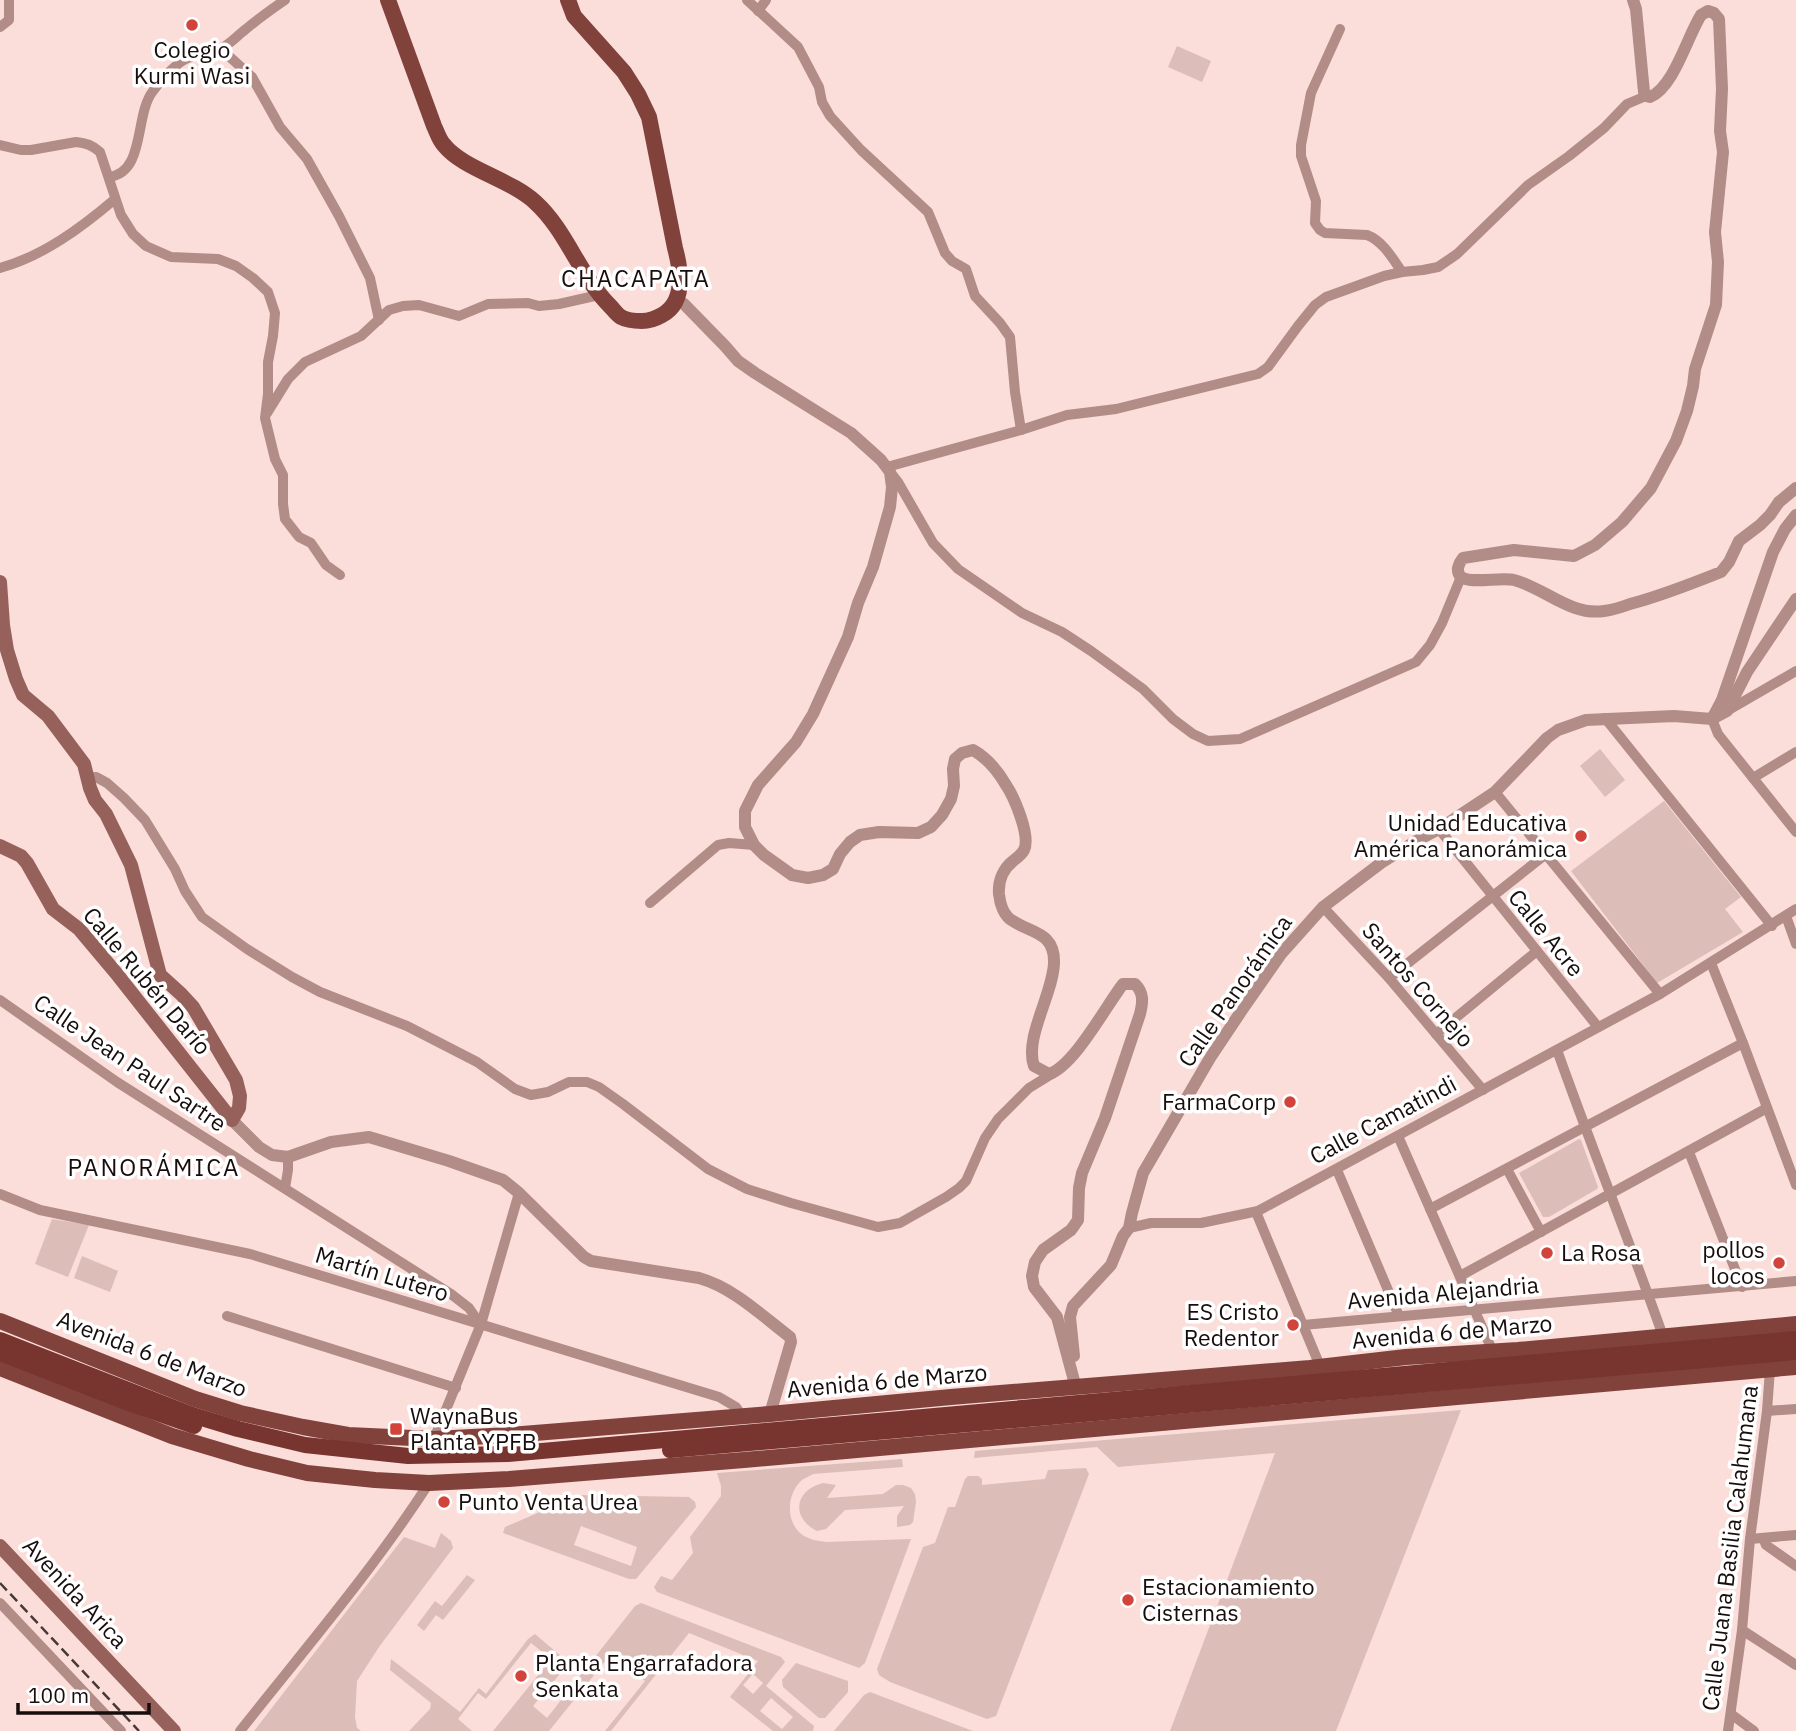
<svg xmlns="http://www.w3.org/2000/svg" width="1796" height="1731" font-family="'IBM Plex Sans',sans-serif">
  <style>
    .green { fill: #ddbdb8; fill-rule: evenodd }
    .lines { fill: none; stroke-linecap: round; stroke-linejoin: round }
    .minor { stroke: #b28c87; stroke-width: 10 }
    .tertiary { stroke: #b28c87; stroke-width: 12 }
    .secondary { stroke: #96615b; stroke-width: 14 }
    .primary { stroke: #81423c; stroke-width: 16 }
    .trunk { stroke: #78342e; stroke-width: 16 }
    .rail { stroke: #473937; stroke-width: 2.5; stroke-dasharray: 10 5; stroke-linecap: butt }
    .poi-dot { fill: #d1433b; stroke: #fff; stroke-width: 2.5 }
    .labels { text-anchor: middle; stroke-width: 7; stroke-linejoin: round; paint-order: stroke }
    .poi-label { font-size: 23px; fill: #170d0c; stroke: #fff; text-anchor: start }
    .street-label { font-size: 23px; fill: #170d0c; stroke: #fff }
    .neighbourhood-label { font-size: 24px; letter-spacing: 2px; fill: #170d0c; stroke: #fff }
  </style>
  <rect width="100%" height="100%" fill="#fbddd9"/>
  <!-- green -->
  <g class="green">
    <path d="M 1177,46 L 1211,61 L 1202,82 L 1168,67 Z"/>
    <path d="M 1600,749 L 1625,780 L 1605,797 L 1580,766 Z"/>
    <path d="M 1664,801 L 1741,897 L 1725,909 L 1743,932 L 1657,983 L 1571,871 Z"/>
    <path d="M 1579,1139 L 1581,1140 L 1598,1187 L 1597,1189 L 1549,1217 L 1543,1217 L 1519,1173 Z"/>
    <path d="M 52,1219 L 89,1225 L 68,1277 L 35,1264 Z"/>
    <path d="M 82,1256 L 118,1271 L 110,1292 L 74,1278 Z"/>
    <path d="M 1461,1410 L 1336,1731 L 1170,1731 L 1275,1453 L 1118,1467 L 1097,1447 L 974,1458 L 975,1451 Z"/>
    <path d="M 902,1459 L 903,1467 L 813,1474 C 812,1475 803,1479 802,1480 C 786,1494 785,1524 804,1536 C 811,1540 819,1541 826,1542 L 911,1539 L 865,1663 L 859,1668 L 657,1592 L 654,1587 L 661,1576 L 672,1580 L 693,1553 L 690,1537 L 721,1496 L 721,1486 L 717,1473 Z"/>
    <path d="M 1086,1468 L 1089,1474 L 996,1716 L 987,1719 L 890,1682 L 879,1675 L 877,1669 L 923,1547 L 935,1543 L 948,1507 L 955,1507 L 965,1479 L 968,1476 L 978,1476 L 982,1479 L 982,1485 L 1045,1479 L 1048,1470 Z"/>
    <path d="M 823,1483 L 836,1485 L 827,1498 L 883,1494 L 896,1485 L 903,1485 L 911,1488 L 915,1494 L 916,1502 L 913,1522 L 910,1525 L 897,1527 L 897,1516 L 904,1506 L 845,1510 L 826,1529 L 817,1531 C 790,1517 795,1490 823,1483 Z"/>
    <path d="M 579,1495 L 689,1497 L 695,1502 L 696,1507 L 636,1579 L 629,1579 L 503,1533 L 505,1527 ZM 581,1526 L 637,1547 L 631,1566 L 574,1545 Z"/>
    <path d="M 441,1533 L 451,1541 L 453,1548 L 379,1647 L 357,1681 L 355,1717 L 357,1728 L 361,1731 L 254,1731 L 404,1537 L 435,1548 Z"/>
    <path d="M 467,1575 L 475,1580 L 443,1620 L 436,1615 L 424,1631 L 417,1625 L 435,1601 L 442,1606 Z"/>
    <path d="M 641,1603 L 781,1657 L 785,1662 L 766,1686 L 814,1726 L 813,1731 L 773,1731 L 730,1697 L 758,1661 L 689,1633 L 611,1731 L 605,1731 L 645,1681 L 611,1654 L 549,1731 L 493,1731 L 551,1659 L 531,1643 L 486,1699 L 478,1693 L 458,1719 L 472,1731 L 409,1731 L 430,1709 L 431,1703 L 390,1670 L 391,1659 L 460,1712 L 479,1688 L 486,1694 L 528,1639 L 535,1634 L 569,1663 L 533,1706 L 547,1718 L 635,1606 ZM 753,1674 L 763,1683 L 753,1694 L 743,1685 ZM 771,1698 L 793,1717 L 782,1729 L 760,1711 Z"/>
    <path d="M 796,1663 L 848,1681 L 848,1692 L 825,1718 L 819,1718 L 783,1687 L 782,1680 Z"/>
    <path d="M 870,1692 L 973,1731 L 834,1731 L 864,1695 Z"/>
  </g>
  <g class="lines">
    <!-- minor -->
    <g class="minor">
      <path d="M 747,0 L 798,47 L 819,87 L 822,102 L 830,116 L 861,150 L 928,212 L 945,253 L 952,261 L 966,269 L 975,296 L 1000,323 L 1010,337 L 1015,392 L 1021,430"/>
      <path d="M 758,11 L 766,0"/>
      <path d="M 0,27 L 9,20 L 9,0"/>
      <path d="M 1340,29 L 1311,93 L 1301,145 L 1301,156 L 1316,201 L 1315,223 L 1320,230 L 1325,233 L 1367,235 C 1383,241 1393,259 1402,272"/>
      <path d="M 221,49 L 252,77 L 280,127 L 307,159 L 339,216 L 370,278 L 379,320"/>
      <path d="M 0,145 L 21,150 L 31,150 L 76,142 C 86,143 92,145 100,152 L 121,215 L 133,234 L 146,246 L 171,257 L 218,259 L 236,266 L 253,278 L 268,292 L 275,313 L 273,336 L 268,362 L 268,394 L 265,418 L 275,459 L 283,475 L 283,504 L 285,519 L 299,537 L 311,543 L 326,565 L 340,575"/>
      <path d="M 109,177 C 146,172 134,115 153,91 C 162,79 174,64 188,58 C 198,53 210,54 220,49 C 229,45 238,35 246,29 C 258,19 272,9 285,0"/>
      <path d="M 0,268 C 43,256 81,228 115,199"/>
      <path d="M 267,413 L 288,379 L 305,362 L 361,336 L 389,310 L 403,306 L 419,305 L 459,316 L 488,304 L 528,303 L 539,306 L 559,304 L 599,295"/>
      <path d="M 887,467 L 1021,430 L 1067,415 L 1116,409 L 1258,374 L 1268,367 L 1298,326 L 1315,305 L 1326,297 L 1384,276 L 1402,272 L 1423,270 L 1438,267 L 1457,254 L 1528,185 L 1569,156 L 1604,128 L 1627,104 L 1646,96"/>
      <path d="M 891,473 L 898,482 L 933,543 L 958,569 L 1022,613 L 1062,632 L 1091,651 L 1143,689 L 1173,719 L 1193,734 L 1208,741 L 1240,739 L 1416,662 L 1430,645 L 1442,623 L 1461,577"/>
      <path d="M 1727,711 L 1796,671"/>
      <path d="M 1605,718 L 1772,926"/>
      <path d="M 1712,719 L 1718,734 L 1796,832"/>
      <path d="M 88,778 L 96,777 L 107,783 L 124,798 L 145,820 L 175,869 L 185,891 L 202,917 L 247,949 L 292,977 L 320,992 L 407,1026 L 477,1062 L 515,1089 L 531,1095 L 548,1092 L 569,1082 L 587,1082 L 599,1087 L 623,1104 L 708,1169 L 747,1189 L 791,1203 L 878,1227 L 900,1223 L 946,1197 L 959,1188 L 966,1181 L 985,1138 L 998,1119 L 1029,1088 L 1055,1072"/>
      <path d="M 1753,778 L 1796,752"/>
      <path d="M 1495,792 L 1660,994"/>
      <path d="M 1439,829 L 1598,1027"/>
      <path d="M 650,903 L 718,845 L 729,843 L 754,845"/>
      <path d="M 1323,907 L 1389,978 L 1483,1090"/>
      <path d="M 1786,916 L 1796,944"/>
      <path d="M 1711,963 L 1743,1043 L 1796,1185"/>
      <path d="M 1389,978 L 1546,854"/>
      <path d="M 0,1000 L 117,1082 L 451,1294 L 469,1308 L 480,1324"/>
      <path d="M 1436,1034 L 1537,951"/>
      <path d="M 1557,1050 C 1591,1146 1629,1240 1663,1336"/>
      <path d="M 1398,1136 L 1493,1352"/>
      <path d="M 1689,1152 L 1742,1287"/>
      <path d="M 1507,1169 L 1541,1232"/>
      <path d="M 1337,1170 L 1399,1316"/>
      <path d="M 285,1188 L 288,1170 L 288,1157"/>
      <path d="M 0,1194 L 40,1210 L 250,1254 L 719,1397 L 736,1407 L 742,1416"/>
      <path d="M 1430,1209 L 1743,1043"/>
      <path d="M 1256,1212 L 1320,1366"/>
      <path d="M 1129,1228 L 1151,1223 L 1201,1223 L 1258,1211 L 1660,994 L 1796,909"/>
      <path d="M 1460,1276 L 1767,1108"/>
      <path d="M 227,1316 L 456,1388"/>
      <path d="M 1303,1325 L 1796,1281"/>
      <path d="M 1767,1411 L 1796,1409"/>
      <path d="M 434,1439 L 481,1324 L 519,1193"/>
      <path d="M 1763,1538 L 1766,1545 L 1796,1566"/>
      <path d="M 1750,1539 L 1796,1535"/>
      <path d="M 0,1603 L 121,1731"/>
      <path d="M 1742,1630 L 1796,1665"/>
      <path d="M 1731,1714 L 1754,1731"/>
      <path d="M 240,1731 C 304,1650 373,1570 429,1483"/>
      <path d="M 1728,1731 L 1742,1630 L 1750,1539 L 1767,1411 L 1770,1369"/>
    </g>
    <!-- tertiary -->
    <g class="tertiary">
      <path d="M 1633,0 L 1636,9 L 1644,92 L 1646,96 L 1650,97 C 1674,87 1687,37 1701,15 L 1708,11 L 1714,13 L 1719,19 L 1722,89 L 1720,131 L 1723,152 L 1715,232 L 1718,262 L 1716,305 L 1695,369 L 1693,386 L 1687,411 L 1676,441 L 1651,488 L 1622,522 L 1595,545 L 1574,556 L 1514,550 L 1463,558 C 1459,563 1455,571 1461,577 C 1470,584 1501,577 1514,580 C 1545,588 1570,616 1604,611 C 1613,610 1622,607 1630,604 C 1661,596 1691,584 1721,572 L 1729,562 L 1739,541 L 1760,525 L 1770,515 L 1779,502 L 1796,488"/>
      <path d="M 677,300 L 684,304 L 725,346 L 738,361 L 755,373 L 851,433 L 881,460 L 890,472 L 892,487 L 890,507 L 873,567 L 858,603 L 848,637 L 813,714 L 796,742 L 758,785 L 745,811 L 745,827 L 754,845 L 764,855 L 792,875 L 808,878 L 823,875 L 833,869 L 840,854 L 850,842 L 860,835 L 879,832 L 918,833 L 931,827 L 942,815 L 951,799 L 954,786 L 953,769 L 955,759 L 962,753 L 973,750 C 987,758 998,771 1006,785 C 1014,797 1031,836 1024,850 C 1022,854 1017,858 1013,861 C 1003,869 998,881 999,894 C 1000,904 1004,916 1013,921 C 1031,933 1055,932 1054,963 C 1053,994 1024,1038 1034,1066 L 1049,1074 C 1074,1066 1106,1006 1123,984 L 1135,984 C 1144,993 1143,1002 1140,1014 L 1105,1118 L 1082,1173 L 1079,1188 L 1078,1220 L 1071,1230 L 1043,1250 L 1035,1262 L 1032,1276 L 1034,1287 L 1057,1317 L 1076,1388"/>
      <path d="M 1712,719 L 1722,700 L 1773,552 L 1785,529 L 1796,515"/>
      <path d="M 232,1120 L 259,1147 L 272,1155 L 288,1157 L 331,1142 L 369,1137 L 449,1161 L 503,1180 L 519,1193 L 584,1257 L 591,1261 L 699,1278 C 734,1288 761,1315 790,1337 L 791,1342 L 770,1414"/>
      <path d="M 1074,1356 L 1070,1317 L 1073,1306 L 1111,1265 L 1123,1236 L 1129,1228 L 1132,1213 L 1143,1173 L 1210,1058 L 1242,1010 L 1281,954 L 1323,907 L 1381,863 L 1416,841 L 1439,829 L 1495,792 L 1547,738 L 1558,730 L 1586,720 L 1674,716 L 1712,719 L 1727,711 L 1747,672 L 1796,599"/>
    </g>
    <!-- secondary -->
    <g class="secondary">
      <path d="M 0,582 L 3,625 L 7,650 L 16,679 L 23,695 L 48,716 L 84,764 L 90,788 L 95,800 L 106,814 L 131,865 L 160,975 L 181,994 L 193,1007 L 236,1080 L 240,1096 L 239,1108 L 232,1120 L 116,973 L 79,929 L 53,909 L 27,863 L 21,856 L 0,846"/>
      <path d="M 0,1546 L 174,1731"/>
    </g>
    <!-- primary -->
    <g class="primary">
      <path d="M 388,0 L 434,126 C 437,132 439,140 444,145 C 463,169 510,179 535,202 C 567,231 579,275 610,306 C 613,309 617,315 621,317 C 626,320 636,321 642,321 C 650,321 655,319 662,315 C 686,302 681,270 675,248 L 649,117 L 638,94 L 624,72 L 574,16 L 568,0"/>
      <path d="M 0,1321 L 195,1399 L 240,1413 L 303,1427 L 348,1435 L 434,1439 L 510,1435 L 770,1414 L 951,1397 L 1310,1368 L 1406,1357 L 1518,1350 L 1796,1324"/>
      <path d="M 0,1368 L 172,1436 L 249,1459 L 307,1473 L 375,1480 L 429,1483 L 509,1479 L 744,1460 L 1796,1367"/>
    </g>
    <!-- trunk -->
    <g class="trunk">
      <path d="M 0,1340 L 192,1415 L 238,1429 L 305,1445 L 408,1456 L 508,1454 L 1796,1339"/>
      <path d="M 0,1353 L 126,1402 L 194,1426"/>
      <path d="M 670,1450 L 1796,1352"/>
    </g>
    <!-- rail -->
    <path class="rail" d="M 0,1583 L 139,1731"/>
  </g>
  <!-- markers -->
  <g class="poi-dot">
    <circle cx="192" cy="25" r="7"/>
    <circle cx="1581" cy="836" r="7"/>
    <circle cx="1290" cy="1102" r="7"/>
    <circle cx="1547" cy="1253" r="7"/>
    <circle cx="1779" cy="1263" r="7"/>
    <circle cx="1293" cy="1325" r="7"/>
    <rect x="389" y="1422" width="14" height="14" rx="3.5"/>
    <circle cx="444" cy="1502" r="7"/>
    <circle cx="1128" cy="1600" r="7"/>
    <circle cx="521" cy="1676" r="7"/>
  </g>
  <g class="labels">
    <!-- poi labels -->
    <g class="poi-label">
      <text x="192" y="58" text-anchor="middle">Colegio<tspan x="192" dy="26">Kurmi Wasi</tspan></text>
      <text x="1567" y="831" text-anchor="end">Unidad Educativa<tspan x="1567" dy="26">América Panorámica</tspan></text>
      <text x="1276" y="1110" text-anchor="end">FarmaCorp</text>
      <text x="1765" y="1258" text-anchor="end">pollos<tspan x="1765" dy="26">locos</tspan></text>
      <text x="1561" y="1261">La Rosa</text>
      <text x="1279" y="1320" text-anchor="end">ES Cristo<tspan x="1279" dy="26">Redentor</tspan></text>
      <text x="410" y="1424">WaynaBus<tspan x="410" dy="26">Planta YPFB</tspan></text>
      <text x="458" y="1510">Punto Venta Urea</text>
      <text x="1142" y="1595">Estacionamiento<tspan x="1142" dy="26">Cisternas</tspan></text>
      <text x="535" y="1671">Planta Engarrafadora<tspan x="535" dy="26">Senkata</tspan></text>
    </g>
    <!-- street labels -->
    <g class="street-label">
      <text transform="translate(1546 933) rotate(51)" y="8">Calle Acre</text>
      <text transform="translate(147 981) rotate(50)" y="8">Calle Rubén Darío</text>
      <text transform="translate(1418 985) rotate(49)" y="8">Santos Cornejo</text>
      <text transform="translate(1235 991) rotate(-55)" y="8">Calle Panorámica</text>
      <text transform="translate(130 1063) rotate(34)" y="8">Calle Jean Paul Sartre</text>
      <text transform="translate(1383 1120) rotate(-28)" y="8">Calle Camatindi</text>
      <text transform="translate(382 1274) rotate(17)" y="8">Martín Lutero</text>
      <text transform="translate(1443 1293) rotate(-5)" y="8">Avenida Alejandria</text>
      <text transform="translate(1452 1332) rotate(-5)" y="8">Avenida 6 de Marzo</text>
      <text transform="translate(152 1354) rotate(21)" y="8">Avenida 6 de Marzo</text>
      <text transform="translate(887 1381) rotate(-5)" y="8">Avenida 6 de Marzo</text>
      <text transform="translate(1730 1548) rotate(-83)" y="8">Calle Juana Basilia Calahumana</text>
      <text transform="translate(75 1593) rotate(47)" y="8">Avenida Arica</text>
    </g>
    <!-- neighbourhood labels -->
    <g class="neighbourhood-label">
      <text x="636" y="287">CHACAPATA</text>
      <text x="154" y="1176">PANORÁMICA</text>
    </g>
  </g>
  <!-- scale -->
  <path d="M18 1703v10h131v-10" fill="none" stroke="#170d0c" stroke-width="3.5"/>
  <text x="28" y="1703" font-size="21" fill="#170d0c" stroke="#ffffff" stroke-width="5" paint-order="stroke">100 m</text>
</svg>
